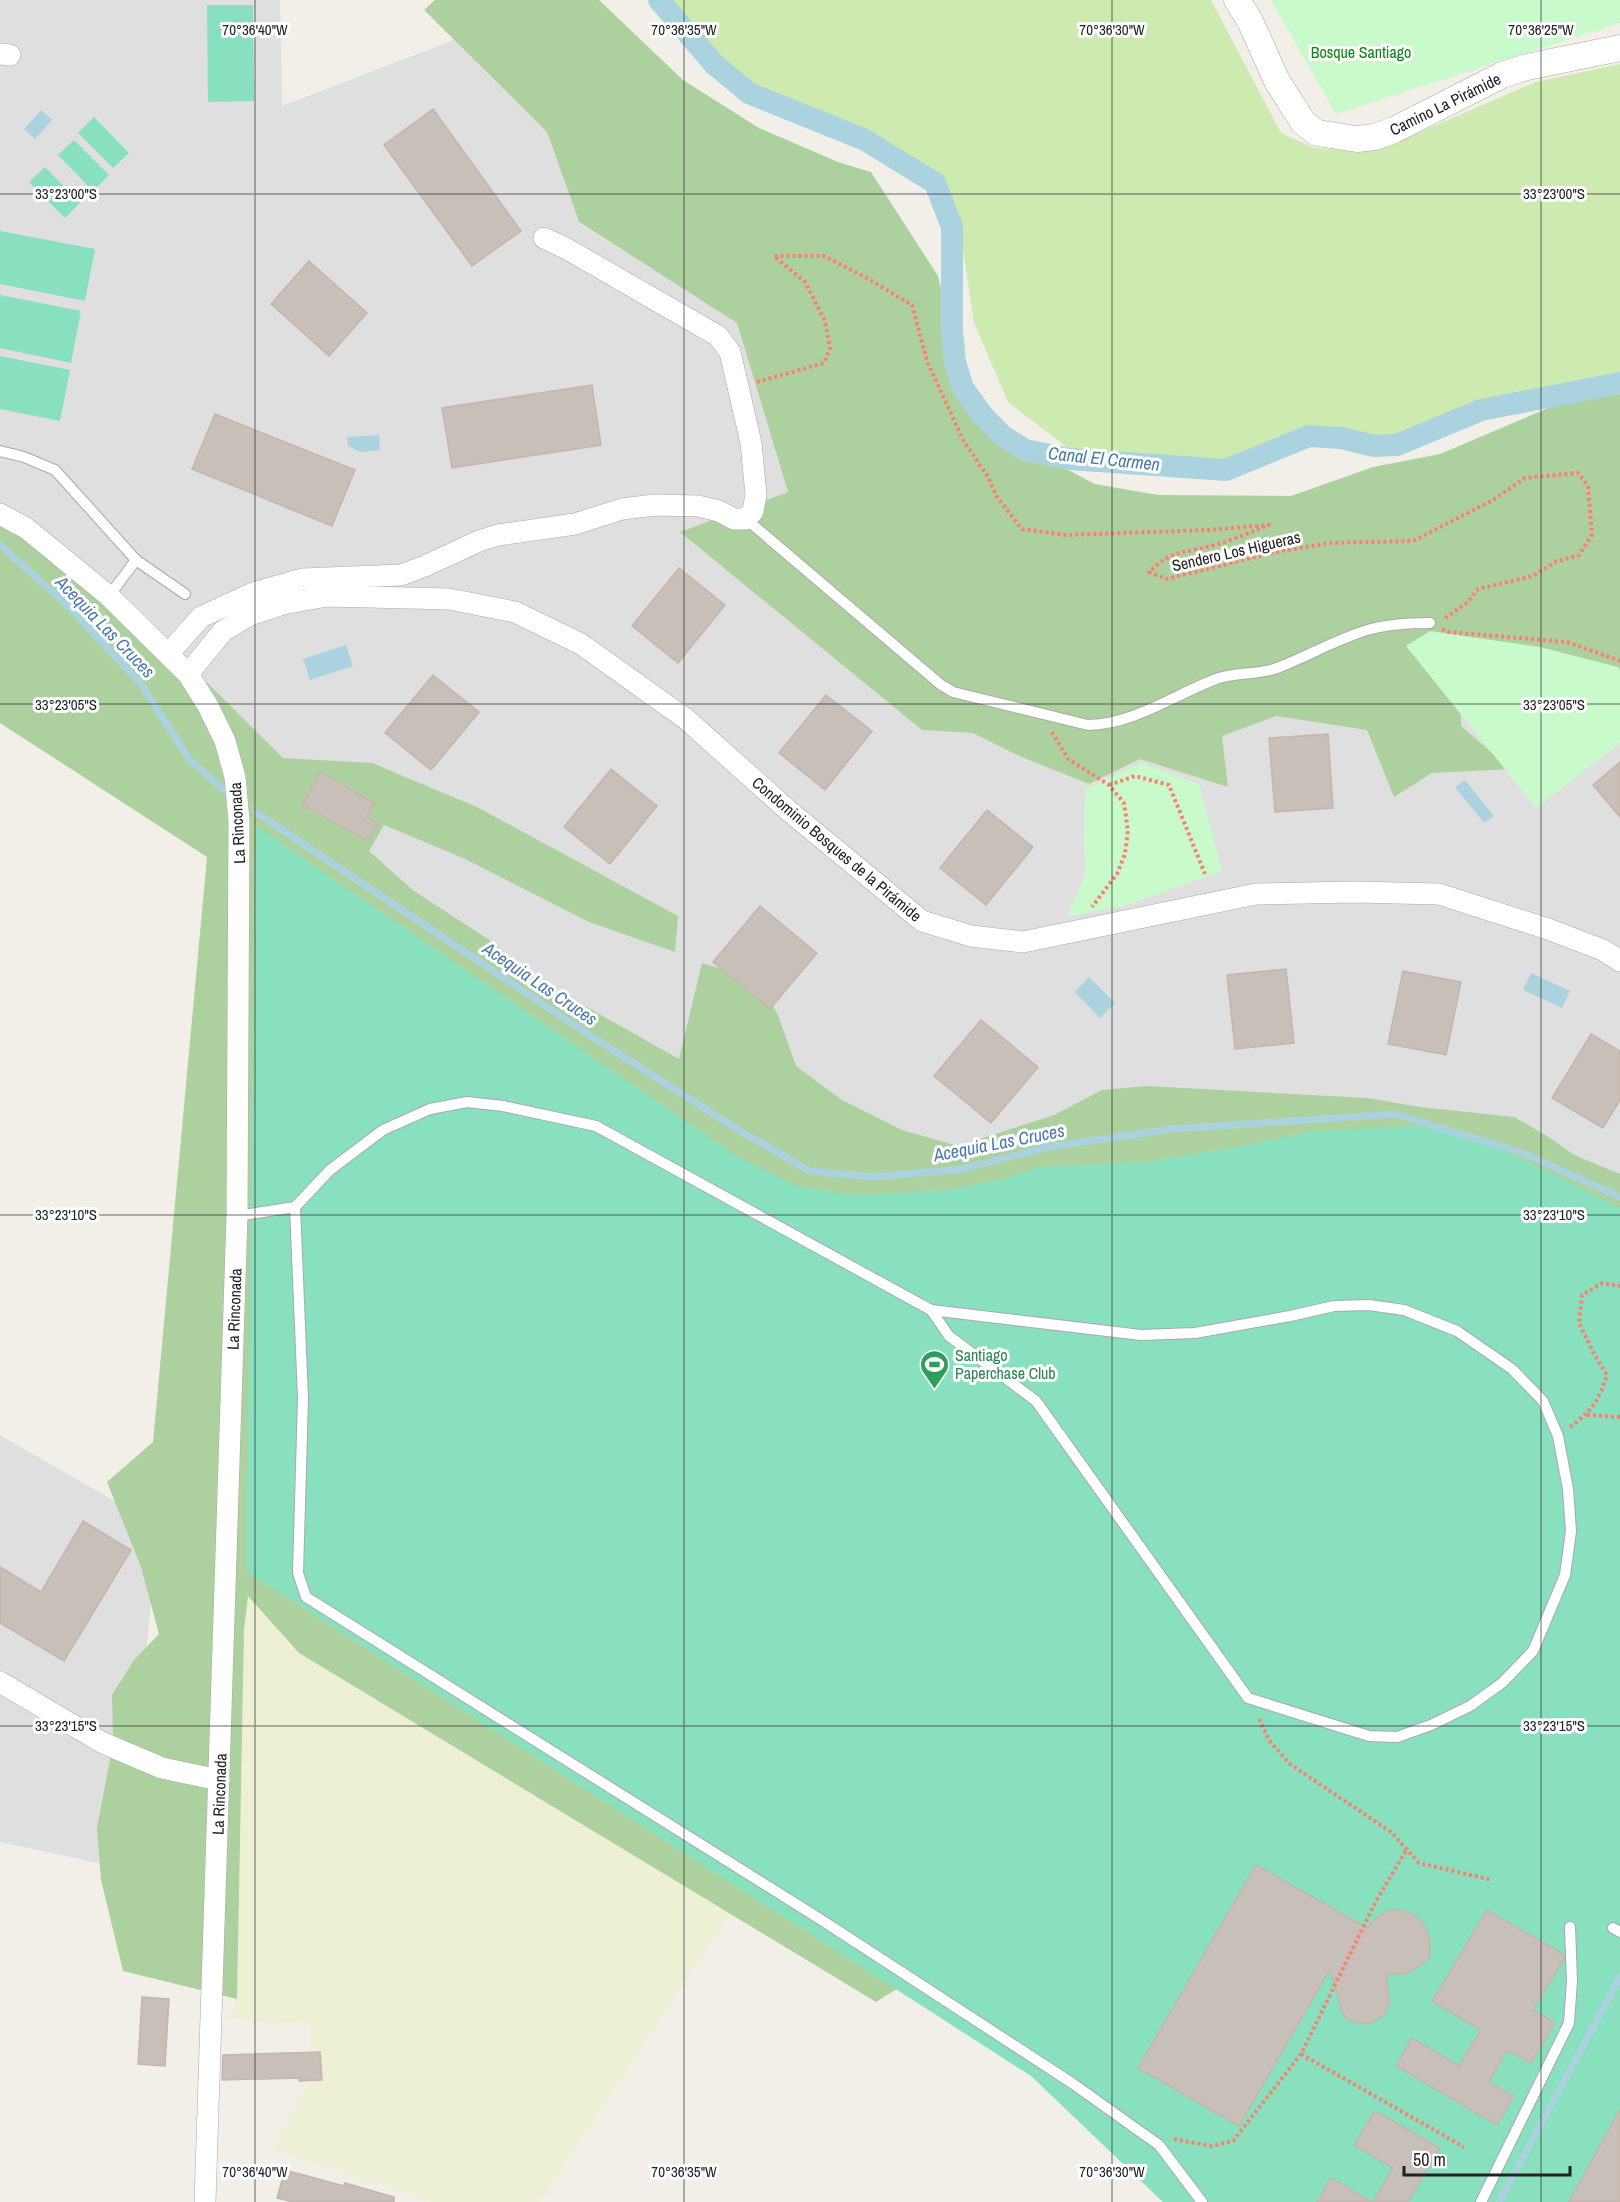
<svg xmlns="http://www.w3.org/2000/svg" width="1620" height="2202" font-family="'Archivo Narrow',sans-serif">
  <style>
    .residential { fill: #e0dfdf }
    .farmland { fill: #eef0d5 }
    .grass { fill: #cdebb0 }
    .forest { fill: #add19e }
    .park { fill: #c8facc }
    .pitch { fill: #88e0be }
    .water { fill: #aad3df }
    .lines { fill: none; stroke-linecap: round; stroke-linejoin: round }
    .stream { stroke: #aad3df; stroke-width: 7 }
    .canal { stroke: #aad3df; stroke-width: 22 }
    .building { fill: #c7bfb8; stroke: #c4b6ab; stroke-width: 1.5 }
    .service-casing { stroke: #a9a9a9; stroke-width: 12 }
    .minor-casing { stroke: #a9a9a9; stroke-width: 22 }
    .tertiary-casing { stroke: #a9a9a9; stroke-width: 27 }
    .path { stroke: #fa8072; stroke-width: 4; stroke-dasharray: 3 3; stroke-linecap: butt }
    .service { stroke: #fff; stroke-width: 10 }
    .minor { stroke: #fff; stroke-width: 21 }
    .tertiary { stroke: #fff; stroke-width: 26 }
    .ticks { fill: none; stroke: #222; stroke-width: 1.5; stroke-opacity: 0.45 }
    .labels { text-anchor: middle; stroke-width: 6; stroke-linejoin: round; paint-order: stroke }
    .park-label { font-size: 16px; fill: #0c8416; stroke: #fff }
    .street-label { font-size: 16px; fill: #222; stroke: #fff }
    .leisure-label { font-size: 16px; fill: #27864d; stroke: #fff; text-anchor: start }
    .water-label { font-size: 18px; font-style: italic; fill: #4a7aab; stroke: #fff }
    .ticks-label { font-size: 15px; text-anchor: middle; fill: #222; stroke: #fff; stroke-width: 6; stroke-linejoin: round; paint-order: stroke }
  </style>
  <rect width="100%" height="100%" fill="#f2efe9"/>
  <!-- residential -->
  <g class="residential">
    <path d="M 0,0 L 280,0 L 282,106 L 454,40 L 547,132 L 579,223 L 737,322 L 788,492 L 1620,685 L 1620,1187 L 903,1187 L 214,798 L 0,523 Z"/>
    <path d="M 0,1435 L 158,1526 L 126,1869 L 0,1842 Z"/>
  </g>
  <!-- farmland -->
  <path class="farmland" d="M 247,1595 L 299,1653 L 730,1914 L 540,2202 L 433,2202 L 272,2149 L 310,2078 L 309,2024 L 229,2019 L 237,1999 L 244,1630 Z"/>
  <!-- grass -->
  <path class="grass" d="M 668,0 L 1211,0 L 1281,133 L 1314,148 L 1364,151 L 1383,148 L 1536,82 L 1620,64 L 1620,375 L 1482,403 L 1414,440 L 1307,443 L 1255,465 L 1204,465 L 1073,452 L 1008,402 L 974,323 L 959,223 L 916,176 L 851,138 L 767,106 L 686,31 Z"/>
  <!-- forest -->
  <g class="forest">
    <path d="M 435,0 L 599,0 L 683,80 L 759,128 L 838,162 L 871,172 L 938,276 L 948,318 L 947,338 L 989,413 L 1038,454 L 1095,484 L 1158,495 L 1291,496 L 1373,467 L 1440,454 L 1553,406 L 1608,393 L 1620,392 L 1620,698 L 1460,685 L 1461,726 L 1511,769 L 1432,773 L 1394,797 L 1367,730 L 1276,716 L 1222,736 L 1228,787 L 1140,759 L 1089,784 L 1019,756 L 973,733 L 922,730 L 680,532 L 788,492 L 737,323 L 579,222 L 547,132 L 424,10 Z"/>
    <path d="M 0,523 L 100,576 L 283,758 L 372,763 L 477,807 L 678,916 L 675,952 L 589,922 L 463,858 L 384,825 L 369,851 L 414,891 L 488,939 L 539,980 L 679,1059 L 702,963 L 756,979 L 778,1015 L 796,1066 L 842,1100 L 902,1130 L 958,1146 L 1054,1115 L 1102,1090 L 1147,1086 L 1367,1098 L 1420,1107 L 1514,1117 L 1549,1137 L 1574,1155 L 1620,1174 L 1620,1752 L 951,1955 L 876,2002 L 299,1653 L 248,1596 L 244,1630 L 237,1999 L 123,1971 L 101,1880 L 97,1828 L 113,1743 L 112,1695 L 134,1660 L 159,1634 L 141,1567 L 107,1482 L 153,1442 L 207,857 L 0,723 Z"/>
  </g>
  <!-- park -->
  <g class="park">
    <path d="M 1271,0 L 1620,0 L 1620,23 L 1336,114 Z"/>
    <path d="M 1430,631 L 1540,647 L 1618,667 L 1620,670 L 1620,743 L 1536,808 L 1406,646 Z"/>
    <path d="M 1141,763 L 1199,784 L 1222,871 L 1124,906 L 1066,917 L 1080,888 L 1086,869 L 1084,847 L 1085,789 Z"/>
  </g>
  <!-- pitch -->
  <g class="pitch">
    <path d="M 207,5 L 253,5 L 254,101 L 208,102 Z"/>
    <path d="M 94,117 L 129,153 L 113,168 L 78,133 Z"/>
    <path d="M 74,140 L 109,175 L 93,191 L 58,155 Z"/>
    <path d="M 45,167 L 80,203 L 65,218 L 29,182 Z"/>
    <path d="M 0,231 L 95,249 L 85,301 L 0,284 Z"/>
    <path d="M 0,295 L 81,311 L 71,363 L 0,348 Z"/>
    <path d="M 0,356 L 70,370 L 60,421 L 0,409 Z"/>
    <path d="M 256,826 L 735,1155 L 795,1185 L 848,1195 L 902,1193 L 950,1190 L 1003,1179 L 1040,1167 L 1146,1162 L 1242,1146 L 1312,1131 L 1421,1126 L 1475,1139 L 1525,1160 L 1620,1208 L 1620,2202 L 1163,2202 L 1031,2076 L 246,1571 Z"/>
  </g>
  <!-- water -->
  <g class="water">
    <path d="M 41,110 L 52,120 L 35,139 L 24,129 Z"/>
    <path d="M 379,435 L 380,450 L 361,452 L 348,446 L 347,437 Z"/>
    <path d="M 346,645 L 353,666 L 310,680 L 303,659 Z"/>
    <path d="M 1465,780 L 1494,816 L 1484,823 L 1455,787 Z"/>
    <path d="M 1531,973 L 1570,991 L 1562,1008 L 1523,990 Z"/>
    <path d="M 1089,977 L 1115,1003 L 1100,1018 L 1075,992 Z"/>
  </g>
  <g class="lines">
    <!-- stream -->
    <g class="stream">
      <path d="M 0,545 L 66,604 L 141,684 L 189,759 L 226,792"/>
      <path d="M 257,813 L 591,1036 L 740,1131 L 810,1171 L 875,1177 L 962,1169 L 1047,1147 L 1172,1129 L 1395,1114 L 1523,1153 L 1620,1197"/>
      <path d="M 1499,2202 L 1620,1977"/>
    </g>
    <!-- canal -->
    <path class="canal" d="M 659,0 L 715,65 L 749,93 L 865,140 L 935,183 L 952,227 L 952,330 L 955,362 L 963,388 L 983,416 L 1003,436 L 1025,450 L 1070,459 L 1226,470 L 1309,436 L 1341,438 L 1374,446 L 1397,445 L 1481,410 L 1620,383"/>
  </g>
  <!-- building -->
  <g class="building">
    <path d="M 433,109 L 521,231 L 472,266 L 384,145 Z"/>
    <path d="M 309,261 L 367,313 L 329,356 L 271,304 Z"/>
    <path d="M 592,385 L 601,445 L 452,468 L 442,408 Z"/>
    <path d="M 215,414 L 355,470 L 332,526 L 192,469 Z"/>
    <path d="M 679,568 L 725,605 L 678,663 L 632,626 Z"/>
    <path d="M 433,675 L 479,712 L 431,770 L 385,733 Z"/>
    <path d="M 826,695 L 872,731 L 825,790 L 779,753 Z"/>
    <path d="M 1328,734 L 1333,808 L 1275,812 L 1269,738 Z"/>
    <path d="M 1620,762 L 1620,817 L 1593,785 Z"/>
    <path d="M 611,769 L 657,806 L 610,864 L 564,827 Z"/>
    <path d="M 320,772 L 375,803 L 367,817 L 378,823 L 368,841 L 302,805 Z"/>
    <path d="M 987,810 L 1033,847 L 986,905 L 940,868 Z"/>
    <path d="M 760,906 L 817,953 L 770,1009 L 713,962 Z"/>
    <path d="M 1286,969 L 1294,1043 L 1235,1049 L 1227,975 Z"/>
    <path d="M 1403,971 L 1461,982 L 1446,1055 L 1388,1044 Z"/>
    <path d="M 981,1020 L 1038,1067 L 991,1123 L 934,1076 Z"/>
    <path d="M 1591,1034 L 1620,1051 L 1620,1100 L 1603,1128 L 1552,1098 Z"/>
    <path d="M 83,1521 L 131,1550 L 64,1661 L 0,1623 L 0,1567 L 41,1592 Z"/>
    <path d="M 1256,1865 L 1367,1928 L 1377,1917 L 1386,1912 L 1397,1910 L 1407,1912 L 1417,1917 L 1424,1925 L 1429,1935 L 1430,1958 L 1412,1971 L 1402,1974 L 1386,1974 L 1389,2002 L 1387,2009 L 1383,2016 L 1369,2024 L 1353,2023 L 1346,2018 L 1342,2011 L 1330,1969 L 1239,2126 L 1138,2068 Z"/>
    <path d="M 1487,1910 L 1563,1954 L 1564,1959 L 1533,2010 L 1555,2023 L 1531,2063 L 1507,2050 L 1489,2082 L 1514,2096 L 1497,2125 L 1396,2066 L 1412,2038 L 1459,2066 L 1481,2030 L 1432,2001 Z"/>
    <path d="M 142,1997 L 169,1999 L 165,2066 L 138,2064 Z"/>
    <path d="M 320,2052 L 322,2080 L 299,2081 L 299,2078 L 222,2080 L 223,2055 Z"/>
    <path d="M 1620,2109 L 1620,2202 L 1569,2202 Z"/>
    <path d="M 1375,2111 L 1440,2148 L 1408,2202 L 1373,2202 L 1393,2168 L 1354,2145 Z"/>
    <path d="M 285,2170 L 344,2186 L 345,2183 L 394,2197 L 394,2202 L 293,2202 L 277,2198 Z"/>
    <path d="M 1331,2178 L 1372,2202 L 1317,2202 Z"/>
  </g>
  <g class="lines">
    <defs>
      <g id="service">
        <path d="M 0,451 L 24,457 L 55,470 L 136,560 L 185,594"/>
        <path d="M 746,519 L 940,684 L 953,692 L 1088,725 C 1134,724 1174,695 1216,679 C 1234,672 1255,675 1274,669 C 1305,658 1340,637 1371,629 C 1390,624 1411,623 1430,623"/>
        <path d="M 109,596 L 136,560"/>
        <path d="M 295,1207 L 303,1398 L 298,1573 L 306,1597 L 820,1919 L 1072,2083 L 1159,2145 L 1202,2202"/>
        <path d="M 237,1216 L 295,1207 L 330,1170 L 383,1130 L 430,1109 L 467,1102 L 503,1106 L 596,1126 L 931,1310 L 1141,1335 L 1195,1333 L 1290,1316 L 1334,1306 L 1369,1305 L 1404,1310 L 1457,1331 L 1512,1369 L 1543,1401 L 1558,1436 L 1568,1489 L 1571,1531 L 1565,1575 L 1533,1651 L 1502,1683 L 1470,1706 L 1431,1725 L 1397,1737 L 1369,1736 L 1248,1698 L 1036,1401 L 949,1336 L 931,1310"/>
        <path d="M 1613,1928 L 1620,1932"/>
        <path d="M 1481,2202 L 1569,2023 L 1572,1981 L 1570,1927"/>
      </g>
      <g id="minor">
        <path d="M 0,54 L 10,55"/>
        <path d="M 0,514 L 26,528 L 109,596 L 188,674 L 208,706 L 225,741 L 235,777 L 239,821 L 237,1216 L 205,2202"/>
        <path d="M 168,654 L 201,617 L 253,593 L 302,579 L 401,575 L 425,566 L 479,541 L 498,535 L 575,524 L 622,509 L 655,505 L 698,506 L 719,511 L 734,519 L 746,519 L 753,511 L 756,495 L 751,443 L 730,352 L 718,336 L 567,249 L 544,238"/>
        <path d="M 188,674 L 223,631 L 250,615 L 283,604 L 327,596 L 449,599 L 515,612 L 581,644 L 686,719 L 789,811 L 922,921 L 971,936 L 1023,942 L 1256,894 L 1354,892 L 1439,894 L 1548,929 L 1603,950 L 1620,961"/>
        <path d="M 0,1682 L 103,1743 L 162,1768 L 219,1780"/>
      </g>
      <path id="tertiary" d="M 1237,0 L 1250,21 L 1277,81 L 1303,122 L 1317,133 L 1357,139 L 1375,137 L 1396,129 L 1502,75 L 1527,67 L 1620,48"/>
    </defs>
    <!-- service casing -->
    <use href="#service" class="service-casing"/>
    <!-- minor casing -->
    <use href="#minor" class="minor-casing"/>
    <!-- tertiary casing -->
    <use href="#tertiary" class="tertiary-casing"/>
    <!-- path -->
    <g class="path">
      <path d="M 757,382 L 824,363 L 830,348 L 825,321 L 805,282 L 774,256 L 824,256 L 865,277 L 912,305 L 927,361 L 963,440 L 988,477 L 997,497 L 1022,529 L 1066,535 L 1207,530 L 1269,525 C 1251,532 1233,540 1214,545 C 1185,554 1174,548 1149,572 L 1167,579 L 1271,553 L 1329,543 L 1413,541 L 1493,500 L 1525,478 L 1578,473 L 1588,486 L 1592,535 L 1579,555 L 1555,562 L 1533,576 L 1478,589 L 1468,602 L 1444,619"/>
      <path d="M 1442,629 L 1449,632 L 1567,642 L 1620,661"/>
      <path d="M 1052,732 L 1068,759 L 1109,785 L 1124,803 L 1128,831 L 1125,854 L 1117,874 L 1092,907"/>
      <path d="M 1109,785 L 1135,776 L 1169,785 L 1205,874"/>
      <path d="M 1587,1415 L 1620,1417"/>
      <path d="M 1570,1427 C 1592,1411 1599,1400 1607,1375 L 1594,1354 L 1579,1323 L 1582,1295 L 1602,1283 L 1620,1286"/>
      <path d="M 1259,1719 L 1269,1740 L 1290,1764 L 1391,1832 L 1419,1863 L 1492,1880"/>
      <path d="M 1301,2054 L 1464,2147"/>
      <path d="M 1174,2139 L 1211,2146 L 1233,2141 L 1301,2054 L 1376,1901 L 1407,1849"/>
    </g>
    <!-- service -->
    <use href="#service" class="service"/>
    <!-- minor -->
    <use href="#minor" class="minor"/>
    <!-- tertiary -->
    <use href="#tertiary" class="tertiary"/>
  </g>
  <!-- ticks -->
  <path class="ticks" d="M 255,0 L 255,2202M 684,0 L 684,2202M 1112,0 L 1112,2202M 1541,0 L 1541,2202M 0,194 L 1620,194M 0,704 L 1620,704M 0,1215 L 1620,1215M 0,1726 L 1620,1726"/>
  <!-- icons -->
  <defs>
    <symbol id="stadium-pin" viewBox="-11 -11 22 30"><path d="M0 17L-7.5 6A9.5 9.5 0 1 1 7.5 6Z" fill="#2e9e5b" stroke="#fff"/><path d="M0-5a6.5 5 0 1 0 0 10a6.5 5 0 1 0 0-10ZM-3.5-1.8h7v3.6h-7Z" fill="#fff"/></symbol>
  </defs>
  <g fill-rule="evenodd">
    <use href="#stadium-pin" x="918" y="1348" width="33" height="45"/>
  </g>
  <g class="labels">
    <!-- park labels -->
    <g class="park-label">
      <text x="1361" y="58">Bosque Santiago</text>
    </g>
    <!-- street labels -->
    <g class="street-label">
      <text transform="translate(1445 104) rotate(-26)" y="6">Camino La Pirámide</text>
      <text transform="translate(1236 551) rotate(-13)" y="6">Sendero Los Higueras</text>
      <text transform="translate(237 823) rotate(-93)" y="6">La Rinconada</text>
      <text transform="translate(837 849) rotate(40)" y="6">Condominio Bosques de la Pirámide</text>
      <text transform="translate(234 1309) rotate(-88)" y="6">La Rinconada</text>
      <text transform="translate(219 1794) rotate(-88)" y="6">La Rinconada</text>
    </g>
    <!-- leisure labels -->
    <g class="leisure-label">
      <text x="955" y="1361">Santiago<tspan x="955" dy="18">Paperchase Club</tspan></text>
    </g>
    <!-- water labels -->
    <g class="water-label">
      <text transform="translate(1104 459) rotate(6)" y="6">Canal El Carmen</text>
      <text transform="translate(105 627) rotate(46)" y="6">Acequia Las Cruces</text>
      <text transform="translate(540 984) rotate(34)" y="6">Acequia Las Cruces</text>
      <text transform="translate(999 1143) rotate(-11)" y="6">Acequia Las Cruces</text>
    </g>
  </g>
  <g class="ticks-label">
    <text x="255" y="35">70°36'40"W</text>
    <text x="684" y="35">70°36'35"W</text>
    <text x="1112" y="35">70°36'30"W</text>
    <text x="1541" y="35">70°36'25"W</text>
    <text x="66" y="199">33°23'00"S</text>
    <text x="1554" y="199">33°23'00"S</text>
    <text x="66" y="710">33°23'05"S</text>
    <text x="1554" y="710">33°23'05"S</text>
    <text x="66" y="1220">33°23'10"S</text>
    <text x="1554" y="1220">33°23'10"S</text>
    <text x="66" y="1731">33°23'15"S</text>
    <text x="1554" y="1731">33°23'15"S</text>
    <text x="255" y="2177">70°36'40"W</text>
    <text x="684" y="2177">70°36'35"W</text>
    <text x="1112" y="2177">70°36'30"W</text>
  </g>
  <!-- scale -->
  <path d="M1404 2166v9h166v-9" fill="none" stroke="#222222" stroke-width="3"/>
  <text x="1413" y="2166" font-size="18" fill="#222222" stroke="#ffffff" stroke-width="4.5" paint-order="stroke">50 m</text>
</svg>
